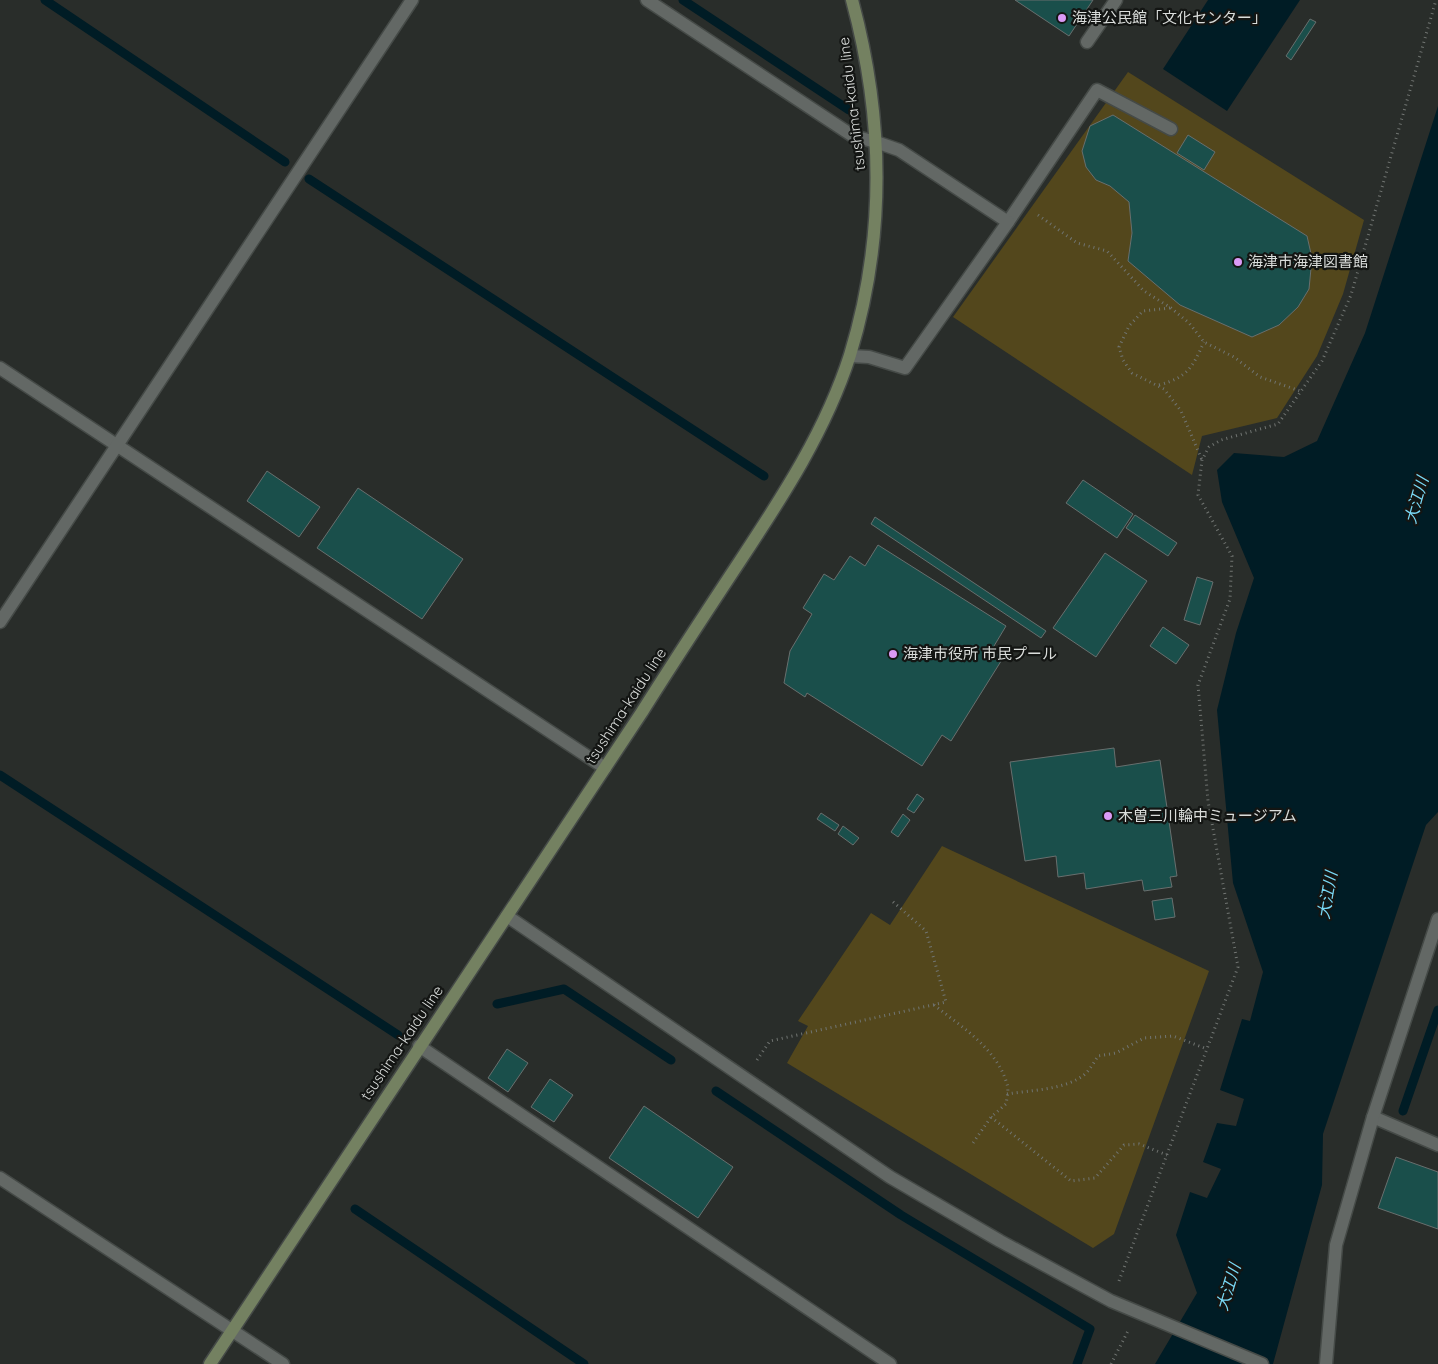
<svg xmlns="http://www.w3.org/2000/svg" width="1438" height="1364" font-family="Quicksand,'Noto Sans JP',sans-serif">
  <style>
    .green { fill: #53471c }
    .water { fill: #001c25 }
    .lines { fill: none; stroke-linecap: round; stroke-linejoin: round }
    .stream { stroke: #001c25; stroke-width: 9 }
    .building { fill: #1a4f4b; stroke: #686f6e }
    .service-casing { stroke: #454a47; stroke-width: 15 }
    .minor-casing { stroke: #454a47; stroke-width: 15 }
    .tertiary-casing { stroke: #454a47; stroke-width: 15 }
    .secondary-casing { stroke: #454a47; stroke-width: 15 }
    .path { stroke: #717572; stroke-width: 3; stroke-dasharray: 1 4; stroke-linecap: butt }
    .service { stroke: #636865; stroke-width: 12 }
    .minor { stroke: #636865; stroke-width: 12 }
    .tertiary { stroke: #636865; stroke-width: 12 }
    .secondary { stroke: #748161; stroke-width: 12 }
    .poi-dot { fill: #da9af6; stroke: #131513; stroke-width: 2 }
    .labels { text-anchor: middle; stroke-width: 4.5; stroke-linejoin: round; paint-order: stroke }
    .poi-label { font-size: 15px; fill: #dadddb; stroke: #131513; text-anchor: start }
    .street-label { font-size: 15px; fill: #dadddb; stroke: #131513 }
    .water-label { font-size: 16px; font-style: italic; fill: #79d9f6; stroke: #131513 }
  </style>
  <rect width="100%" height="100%" fill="#292d2a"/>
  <!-- green -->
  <g class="green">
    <path d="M 1128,72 L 1364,220 L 1343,294 L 1317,356 L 1277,418 L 1202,436 L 1192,475 L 953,317 Z"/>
    <path d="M 942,846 L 1209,971 L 1114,1234 L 1093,1248 L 787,1063 L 808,1026 L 798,1021 L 871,913 L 890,925 Z"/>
  </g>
  <!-- water -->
  <g class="water">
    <path d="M 1208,0 L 1300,0 L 1227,111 L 1163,69 Z"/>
    <path d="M 1438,106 L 1438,812 L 1426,825 L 1323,1134 L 1322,1185 L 1273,1364 L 1155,1364 L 1197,1293 L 1176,1235 L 1190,1192 L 1207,1198 L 1221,1169 L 1203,1162 L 1217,1123 L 1236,1126 L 1244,1099 L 1220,1090 L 1242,1019 L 1250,1021 L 1263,972 L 1233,883 L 1217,710 L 1236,633 L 1254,578 L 1222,502 L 1217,470 L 1234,453 L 1284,457 L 1317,441 L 1365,333 Z"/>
  </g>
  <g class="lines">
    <!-- stream -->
    <g class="stream">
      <path d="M 45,0 L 285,162"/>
      <path d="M 683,0 L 849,110"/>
      <path d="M 309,179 L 764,476"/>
      <path d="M 0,775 L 398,1035"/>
      <path d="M 497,1004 L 564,989 L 671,1060"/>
      <path d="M 716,1091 L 901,1215 L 1090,1329 L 1077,1364"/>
      <path d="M 1403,1111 L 1438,1010"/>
      <path d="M 355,1209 L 584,1364"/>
    </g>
  </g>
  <!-- building -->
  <g class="building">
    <path d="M 1015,0 L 1093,0 L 1069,36 Z"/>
    <path d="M 1310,19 L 1316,22 L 1291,60 L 1286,56 Z"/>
    <path d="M 1113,115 L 1307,236 L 1312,258 L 1309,289 L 1298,307 L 1279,325 L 1252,337 L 1180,305 L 1128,261 L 1132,233 L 1129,202 L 1110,186 L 1096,180 L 1086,167 L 1082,151 L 1090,126 Z"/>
    <path d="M 1188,135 L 1215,152 L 1204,170 L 1177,153 Z"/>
    <path d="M 267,471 L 320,507 L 299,537 L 247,501 Z"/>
    <path d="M 1083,480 L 1133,514 L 1117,538 L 1066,503 Z"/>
    <path d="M 358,488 L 463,559 L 422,619 L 317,548 Z"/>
    <path d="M 1135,515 L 1177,543 L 1168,556 L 1126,528 Z"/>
    <path d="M 875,517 L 1046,631 L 1041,638 L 871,524 Z"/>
    <path d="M 878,545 L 1006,626 L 991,651 L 1003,658 L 951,741 L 942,735 L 922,766 L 807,693 L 805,697 L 784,683 L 790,651 L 812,614 L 803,608 L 824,574 L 834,580 L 850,556 L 865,566 Z"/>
    <path d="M 1105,553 L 1147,581 L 1096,657 L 1053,628 Z"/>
    <path d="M 1197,577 L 1213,582 L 1200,625 L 1184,620 Z"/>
    <path d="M 1163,627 L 1189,645 L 1176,664 L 1150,646 Z"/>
    <path d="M 1114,748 L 1116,767 L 1160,760 L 1177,876 L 1170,877 L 1172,887 L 1144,891 L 1142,880 L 1086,889 L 1084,873 L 1058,877 L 1056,856 L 1025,861 L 1010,762 Z"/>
    <path d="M 917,794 L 924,799 L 914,813 L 907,809 Z"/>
    <path d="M 821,813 L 839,825 L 835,831 L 817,819 Z"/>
    <path d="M 903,814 L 910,820 L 898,837 L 891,832 Z"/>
    <path d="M 843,826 L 859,838 L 853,845 L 838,834 Z"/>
    <path d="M 1172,898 L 1175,917 L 1155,920 L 1152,901 Z"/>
    <path d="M 507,1049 L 528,1063 L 508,1092 L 488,1078 Z"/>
    <path d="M 550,1079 L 573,1095 L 554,1122 L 531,1107 Z"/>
    <path d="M 644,1106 L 733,1167 L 698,1218 L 609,1158 Z"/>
    <path d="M 1396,1157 L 1438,1172 L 1438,1229 L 1378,1208 Z"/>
  </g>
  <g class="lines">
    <defs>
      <g id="service">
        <path d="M 1087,42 L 1116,0"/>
        <path d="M 1008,222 L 1097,90 L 1171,129"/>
        <path d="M 850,356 L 869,357 L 905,368 L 1008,222 L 899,150 L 876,142"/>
      </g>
      <g id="minor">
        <path d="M 647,0 L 853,136 L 876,142"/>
        <path d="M 0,368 L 605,768"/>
        <path d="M 0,622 L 412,0"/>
        <path d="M 419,1046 L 890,1364"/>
        <path d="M 1373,1117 L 1438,1145"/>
        <path d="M 0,1178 L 283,1364"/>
        <path d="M 1326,1364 L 1336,1245 L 1373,1117 L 1438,919"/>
      </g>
      <path id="tertiary" d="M 507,916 L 890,1177 L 1000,1241 L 1111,1301 L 1262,1364"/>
      <path id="secondary" d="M 210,1364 C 353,1146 499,930 642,712 C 674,661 707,611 740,561 C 783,496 826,430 850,355 C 886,237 884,118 852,0"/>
    </defs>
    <!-- service casing -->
    <use href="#service" class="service-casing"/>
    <!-- minor casing -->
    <use href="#minor" class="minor-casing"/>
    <!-- tertiary casing -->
    <use href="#tertiary" class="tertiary-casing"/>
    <!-- secondary casing -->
    <use href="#secondary" class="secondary-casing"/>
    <!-- path -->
    <g class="path">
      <path d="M 1038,215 L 1077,243 L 1107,251 L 1144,291 L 1171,308 L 1189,323 L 1204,342 L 1234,357 L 1260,377 L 1303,392"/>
      <path d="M 1170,308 L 1143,311 L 1129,326 L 1119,347 L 1123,360 L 1132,373 L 1164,389 L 1181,411 L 1202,460"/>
      <path d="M 1159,385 C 1188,377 1192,368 1204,342"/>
      <path d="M 934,1005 C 962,1027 997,1049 1007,1084 C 1009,1090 1007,1098 1006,1104 L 991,1117 L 973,1143"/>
      <path d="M 757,1060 L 770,1041 L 946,1002 L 926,931 L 891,900"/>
      <path d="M 1007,1094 C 1032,1090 1064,1090 1084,1075 C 1090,1070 1094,1062 1098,1056 L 1116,1053 L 1144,1038 L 1173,1036 L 1207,1049"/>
      <path d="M 991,1117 L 1071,1181 L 1095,1178 L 1124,1145 L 1139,1144 L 1167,1155"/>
      <path d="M 1119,1281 L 1238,967 L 1208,801 L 1198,685 L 1230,599 L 1232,556 L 1198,495 L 1202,460 L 1209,447 L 1221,440 L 1278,424 L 1322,361 L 1351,295 L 1436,0"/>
      <path d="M 1111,1364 L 1129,1329"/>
    </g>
    <!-- service -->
    <use href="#service" class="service"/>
    <!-- minor -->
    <use href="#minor" class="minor"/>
    <!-- tertiary -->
    <use href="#tertiary" class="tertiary"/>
    <!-- secondary -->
    <use href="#secondary" class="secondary"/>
  </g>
  <!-- markers -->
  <g class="poi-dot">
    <circle cx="1062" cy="18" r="5"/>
    <circle cx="1238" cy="262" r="5"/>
    <circle cx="893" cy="654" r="5"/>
    <circle cx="1108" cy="816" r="5"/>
  </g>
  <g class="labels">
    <!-- poi labels -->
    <g class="poi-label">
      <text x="1072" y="23">海津公民館「文化センター」</text>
      <text x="1248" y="267">海津市海津図書館</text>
      <text x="903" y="659">海津市役所 市民プール</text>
      <text x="1118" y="821">木曽三川輪中ミュージアム</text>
    </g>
    <!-- street labels -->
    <g class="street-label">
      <text transform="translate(852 104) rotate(-97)" y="5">tsushima-kaidu line</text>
      <text transform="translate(626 706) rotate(-57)" y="5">tsushima-kaidu line</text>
      <text transform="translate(402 1043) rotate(-56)" y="5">tsushima-kaidu line</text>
    </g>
    <!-- water labels -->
    <g class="water-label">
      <text transform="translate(1416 500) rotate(-74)" y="6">大江川</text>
      <text transform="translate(1327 895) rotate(-80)" y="6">大江川</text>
      <text transform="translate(1228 1287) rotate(-73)" y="6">大江川</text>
    </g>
  </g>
</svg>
